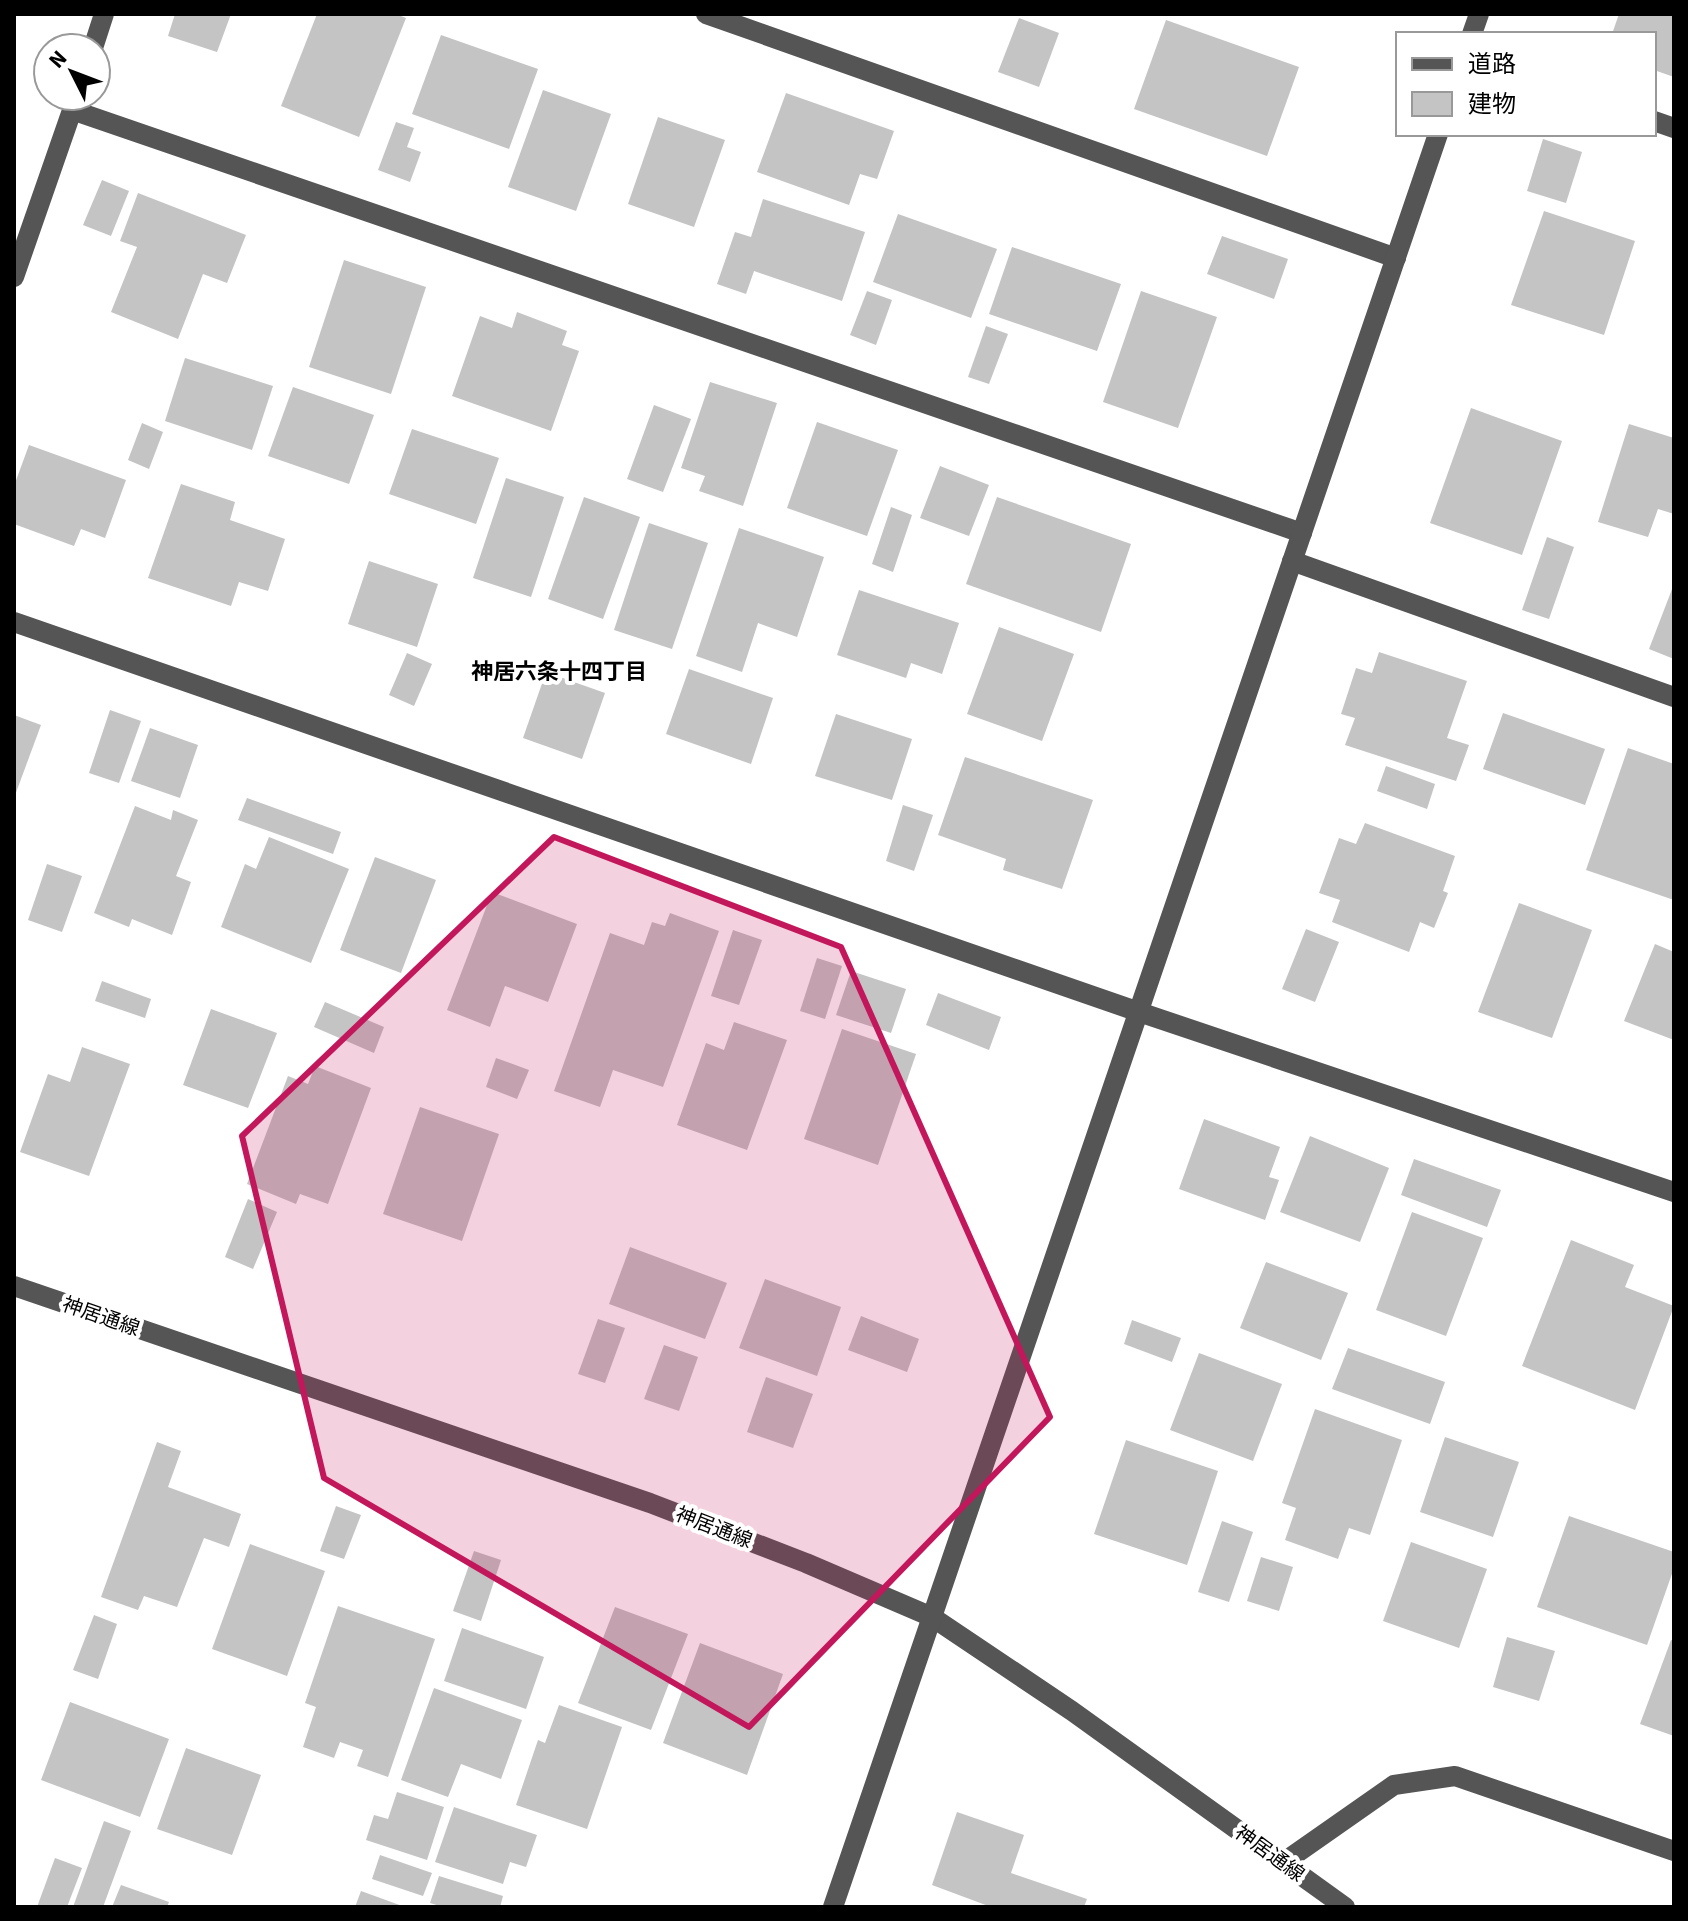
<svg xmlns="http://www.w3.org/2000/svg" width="1688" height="1921" font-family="'Source Sans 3','Noto Sans JP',sans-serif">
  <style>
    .building { fill: #c4c4c4 }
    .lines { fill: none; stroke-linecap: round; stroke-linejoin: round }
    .minor { stroke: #555; stroke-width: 20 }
    .marked { fill: #c2185b; fill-opacity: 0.2; stroke: #c2185b; stroke-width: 6; stroke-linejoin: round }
    .labels { text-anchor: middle; stroke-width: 8; stroke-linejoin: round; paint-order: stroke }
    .street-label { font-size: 20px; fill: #000; stroke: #fff }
    .neighbourhood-label { font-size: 22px; font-weight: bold; fill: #000; stroke: #fff }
  </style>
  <rect width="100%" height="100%" fill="#fff"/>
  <!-- building -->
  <g class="building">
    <path d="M 175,14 L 231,14 L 217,52 L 168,36 Z"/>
    <path d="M 317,14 L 396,14 L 406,18 L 359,137 L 281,106 Z"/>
    <path d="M 1619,14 L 1674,14 L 1674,77 L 1654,70 L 1654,34 L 1612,34 Z"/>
    <path d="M 1019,18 L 1059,33 L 1039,87 L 998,72 Z"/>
    <path d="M 1166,20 L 1299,67 L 1267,156 L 1134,109 Z"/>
    <path d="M 441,35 L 538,69 L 509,149 L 412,114 Z"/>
    <path d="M 543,90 L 611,114 L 576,211 L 508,187 Z"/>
    <path d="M 786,93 L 894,131 L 877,179 L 860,174 L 849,205 L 757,172 Z"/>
    <path d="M 658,117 L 725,140 L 694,227 L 628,204 Z"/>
    <path d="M 396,122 L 414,128 L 407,147 L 421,152 L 410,182 L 378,170 Z"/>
    <path d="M 1543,139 L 1582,152 L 1566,203 L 1527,191 Z"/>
    <path d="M 102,180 L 129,191 L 111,236 L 83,225 Z"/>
    <path d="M 138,193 L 246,235 L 227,283 L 203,274 L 178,339 L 111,312 L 137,247 L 120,241 Z"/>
    <path d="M 763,199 L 865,232 L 842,301 L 754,271 L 746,294 L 717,284 L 735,232 L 751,237 Z"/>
    <path d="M 1544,211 L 1635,241 L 1604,335 L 1511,305 Z"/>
    <path d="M 898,214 L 997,249 L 971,318 L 873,282 Z"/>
    <path d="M 1222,236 L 1288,259 L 1274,299 L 1207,274 Z"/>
    <path d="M 1012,247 L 1121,284 L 1097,351 L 989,314 Z"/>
    <path d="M 344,260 L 426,287 L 391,394 L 309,367 Z"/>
    <path d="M 867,291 L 892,300 L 876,345 L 850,335 Z"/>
    <path d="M 1141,291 L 1217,317 L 1178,428 L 1103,402 Z"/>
    <path d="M 517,312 L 567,331 L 562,345 L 579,351 L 551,431 L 452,396 L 480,316 L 512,328 Z"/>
    <path d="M 986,326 L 1008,334 L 989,384 L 968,377 Z"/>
    <path d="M 185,358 L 273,386 L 252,450 L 165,421 Z"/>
    <path d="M 710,382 L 777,403 L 743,506 L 699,491 L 705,476 L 681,468 Z"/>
    <path d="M 293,387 L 374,415 L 349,484 L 268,456 Z"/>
    <path d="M 654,405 L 691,419 L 663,492 L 627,479 Z"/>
    <path d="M 1471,408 L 1562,441 L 1522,555 L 1430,523 Z"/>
    <path d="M 817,422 L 898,450 L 867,536 L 787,508 Z"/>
    <path d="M 142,423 L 163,432 L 149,469 L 128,460 Z"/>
    <path d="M 1629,424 L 1674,438 L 1674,514 L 1658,509 L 1648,537 L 1598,522 Z"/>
    <path d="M 412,429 L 499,458 L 476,524 L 389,494 Z"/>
    <path d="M 29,445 L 126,480 L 105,538 L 81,529 L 74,546 L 14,524 L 14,486 Z"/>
    <path d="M 940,466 L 989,485 L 969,536 L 920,518 Z"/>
    <path d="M 506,478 L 564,497 L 531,597 L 473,578 Z"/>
    <path d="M 181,484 L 235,502 L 230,520 L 285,539 L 268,591 L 239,582 L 231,606 L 148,578 Z"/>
    <path d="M 584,497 L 640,517 L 603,619 L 548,599 Z"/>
    <path d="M 997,497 L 1131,544 L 1101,632 L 966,584 Z"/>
    <path d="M 891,507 L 912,515 L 893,572 L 872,564 Z"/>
    <path d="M 649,523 L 708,543 L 672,649 L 614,630 Z"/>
    <path d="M 739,528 L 824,557 L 797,637 L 758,623 L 742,672 L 696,656 Z"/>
    <path d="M 1547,537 L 1574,547 L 1549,619 L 1522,610 Z"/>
    <path d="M 369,561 L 438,584 L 417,647 L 348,624 Z"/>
    <path d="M 1674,584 L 1674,659 L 1649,649 Z"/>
    <path d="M 859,590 L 959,623 L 942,674 L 911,663 L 906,678 L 837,655 Z"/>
    <path d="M 999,627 L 1074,654 L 1042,741 L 967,714 Z"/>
    <path d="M 1379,652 L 1467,681 L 1447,738 L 1469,745 L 1456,781 L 1345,745 L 1355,718 L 1341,714 L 1356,668 L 1372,673 Z"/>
    <path d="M 407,653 L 432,664 L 414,706 L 389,695 Z"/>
    <path d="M 689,669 L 773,698 L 751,764 L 666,734 Z"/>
    <path d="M 546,672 L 605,693 L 582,759 L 523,738 Z"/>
    <path d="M 110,710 L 141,721 L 119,783 L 89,773 Z"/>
    <path d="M 1503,713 L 1605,749 L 1585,805 L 1483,769 Z"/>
    <path d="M 836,714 L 912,739 L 892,800 L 815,776 Z"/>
    <path d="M 14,715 L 41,725 L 14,798 Z"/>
    <path d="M 150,728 L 198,745 L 180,798 L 131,781 Z"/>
    <path d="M 1628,748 L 1674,764 L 1674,900 L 1586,870 Z"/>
    <path d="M 965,757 L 1093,800 L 1062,889 L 1003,870 L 1006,859 L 938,835 Z"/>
    <path d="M 1386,766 L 1435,784 L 1427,809 L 1377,791 Z"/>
    <path d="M 247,798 L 341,832 L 333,854 L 238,820 Z"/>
    <path d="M 903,805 L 933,815 L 914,871 L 886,861 Z"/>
    <path d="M 135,806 L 171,820 L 173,810 L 198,820 L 176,876 L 191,882 L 172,935 L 132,919 L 129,927 L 94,913 Z"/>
    <path d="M 1365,823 L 1455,856 L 1443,891 L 1448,893 L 1434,928 L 1420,922 L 1409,952 L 1332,922 L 1340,900 L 1319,893 L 1339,838 L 1356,844 Z"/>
    <path d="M 269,837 L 349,869 L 311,963 L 221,927 L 245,864 L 256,869 Z"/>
    <path d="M 375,857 L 436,880 L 401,973 L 340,950 Z"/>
    <path d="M 47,864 L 82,876 L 62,932 L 28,920 Z"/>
    <path d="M 492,892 L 577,924 L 548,1002 L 505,986 L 490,1027 L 447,1010 Z"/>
    <path d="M 1519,903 L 1592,930 L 1552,1038 L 1478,1012 Z"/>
    <path d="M 670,913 L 719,931 L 663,1087 L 613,1070 L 600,1107 L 554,1091 L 610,933 L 644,945 L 652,922 L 665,926 Z"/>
    <path d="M 1306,929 L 1339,942 L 1315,1002 L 1282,989 Z"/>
    <path d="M 733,930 L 762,940 L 739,1005 L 711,996 Z"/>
    <path d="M 1655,944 L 1674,952 L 1674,1040 L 1624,1021 Z"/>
    <path d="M 817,958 L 842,966 L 825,1019 L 800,1011 Z"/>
    <path d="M 851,971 L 906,989 L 891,1033 L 836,1015 Z"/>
    <path d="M 102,981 L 151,999 L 145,1018 L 95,1001 Z"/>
    <path d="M 938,993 L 1001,1017 L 989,1050 L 926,1025 Z"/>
    <path d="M 325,1002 L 384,1027 L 374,1053 L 314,1027 Z"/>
    <path d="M 211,1009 L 277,1033 L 248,1108 L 183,1085 Z"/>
    <path d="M 734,1022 L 787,1040 L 747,1150 L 677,1125 L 706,1043 L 724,1050 Z"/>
    <path d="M 842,1029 L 916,1054 L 878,1165 L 804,1139 Z"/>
    <path d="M 82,1047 L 130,1064 L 89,1176 L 20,1152 L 48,1074 L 70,1082 Z"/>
    <path d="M 496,1058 L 529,1070 L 517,1099 L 486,1087 Z"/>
    <path d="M 315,1066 L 371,1088 L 328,1204 L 300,1194 L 296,1204 L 247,1184 L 288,1076 L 308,1084 Z"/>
    <path d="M 420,1107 L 499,1134 L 462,1241 L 383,1214 Z"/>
    <path d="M 1204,1119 L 1280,1147 L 1269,1177 L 1279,1180 L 1265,1220 L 1179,1189 Z"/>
    <path d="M 1310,1136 L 1389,1168 L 1360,1242 L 1280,1212 Z"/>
    <path d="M 1414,1159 L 1501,1190 L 1487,1227 L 1401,1195 Z"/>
    <path d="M 248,1199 L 277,1212 L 253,1269 L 225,1257 Z"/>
    <path d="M 1412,1212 L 1483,1238 L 1446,1336 L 1376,1310 Z"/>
    <path d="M 1571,1240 L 1634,1265 L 1625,1287 L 1674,1306 L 1635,1410 L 1522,1366 Z"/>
    <path d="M 630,1247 L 727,1283 L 705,1339 L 609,1304 Z"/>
    <path d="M 1266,1262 L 1348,1293 L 1321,1360 L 1240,1328 Z"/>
    <path d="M 765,1279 L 841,1307 L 817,1376 L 739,1348 Z"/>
    <path d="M 861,1316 L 919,1339 L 907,1372 L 848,1350 Z"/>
    <path d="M 598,1319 L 625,1328 L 605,1383 L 578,1374 Z"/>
    <path d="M 1132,1320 L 1181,1338 L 1172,1362 L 1124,1344 Z"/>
    <path d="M 664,1345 L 698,1357 L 679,1411 L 644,1399 Z"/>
    <path d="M 1348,1348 L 1445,1382 L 1430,1424 L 1332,1389 Z"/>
    <path d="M 1199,1353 L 1282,1384 L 1253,1461 L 1170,1430 Z"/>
    <path d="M 766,1377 L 813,1394 L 793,1448 L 747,1432 Z"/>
    <path d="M 1315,1409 L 1402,1440 L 1370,1535 L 1349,1528 L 1338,1559 L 1285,1540 L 1296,1508 L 1282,1503 Z"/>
    <path d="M 1445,1437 L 1519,1462 L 1493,1537 L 1420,1512 Z"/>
    <path d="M 1126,1440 L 1218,1471 L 1187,1565 L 1094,1534 Z"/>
    <path d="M 157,1442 L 181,1451 L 168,1487 L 241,1514 L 229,1547 L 204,1538 L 177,1607 L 144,1596 L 138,1610 L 101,1597 Z"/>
    <path d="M 336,1506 L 361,1515 L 344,1559 L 320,1551 Z"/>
    <path d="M 1569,1516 L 1674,1552 L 1674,1568 L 1647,1645 L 1537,1607 Z"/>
    <path d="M 1222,1521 L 1253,1532 L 1229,1602 L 1198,1592 Z"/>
    <path d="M 1411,1542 L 1487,1569 L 1459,1648 L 1383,1621 Z"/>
    <path d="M 250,1544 L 325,1571 L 287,1676 L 212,1649 Z"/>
    <path d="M 474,1551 L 501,1560 L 481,1621 L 453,1611 Z"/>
    <path d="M 1261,1557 L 1293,1567 L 1279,1611 L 1247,1601 Z"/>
    <path d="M 338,1606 L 435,1639 L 388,1777 L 357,1766 L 363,1750 L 340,1742 L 334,1758 L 303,1747 L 316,1707 L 305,1703 Z"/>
    <path d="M 615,1607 L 688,1634 L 651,1730 L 578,1703 Z"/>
    <path d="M 94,1615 L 117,1624 L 98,1679 L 73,1670 Z"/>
    <path d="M 462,1628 L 544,1657 L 526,1709 L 444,1681 Z"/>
    <path d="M 1507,1637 L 1555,1651 L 1539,1701 L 1493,1687 Z"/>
    <path d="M 1671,1640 L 1674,1641 L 1674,1736 L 1640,1724 Z"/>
    <path d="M 700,1643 L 783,1674 L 747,1775 L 663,1743 Z"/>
    <path d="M 434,1688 L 522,1720 L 501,1779 L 461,1764 L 448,1797 L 401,1780 Z"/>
    <path d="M 70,1702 L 169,1739 L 140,1817 L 41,1780 Z"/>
    <path d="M 559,1705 L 622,1727 L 587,1829 L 516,1805 L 538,1740 L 545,1743 Z"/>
    <path d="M 186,1748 L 261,1775 L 232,1855 L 157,1829 Z"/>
    <path d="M 397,1792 L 444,1807 L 427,1860 L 366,1840 L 374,1815 L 388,1819 Z"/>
    <path d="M 454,1807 L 537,1835 L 526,1867 L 510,1862 L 503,1884 L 435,1862 Z"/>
    <path d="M 957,1812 L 1024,1835 L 1011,1873 L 1087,1899 L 1084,1907 L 991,1907 L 932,1885 Z"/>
    <path d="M 104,1821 L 131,1831 L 103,1907 L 73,1907 Z"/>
    <path d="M 380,1855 L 432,1873 L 423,1896 L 372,1879 Z"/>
    <path d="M 55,1858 L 82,1868 L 67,1907 L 37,1907 Z"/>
    <path d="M 439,1876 L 503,1896 L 500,1907 L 443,1907 L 430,1903 Z"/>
    <path d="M 121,1885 L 169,1902 L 167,1907 L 112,1907 Z"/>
    <path d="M 361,1891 L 405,1907 L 355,1907 Z"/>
  </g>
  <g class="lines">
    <!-- minor -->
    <g class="minor">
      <path d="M 706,14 L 1396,258"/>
      <path d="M 1472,34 L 1479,14"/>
      <path d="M 93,48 L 104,14"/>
      <path d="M 72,110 L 1302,533"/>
      <path d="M 1654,121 L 1674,128"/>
      <path d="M 14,277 L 77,96"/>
      <path d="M 1292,561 L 1674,697"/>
      <path d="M 14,622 L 1139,1012 L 1674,1192"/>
      <path d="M 14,1286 L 650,1503 L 806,1563 L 932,1617 L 1072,1711 L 1345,1907"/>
      <path d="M 1284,1862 L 1394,1785 L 1455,1776 L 1674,1851"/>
      <path d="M 833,1907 L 1438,134"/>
    </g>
  </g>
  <!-- marked area -->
  <path class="marked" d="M 554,837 L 841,947 L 1050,1417 L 749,1727 L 324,1478 L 242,1136 Z"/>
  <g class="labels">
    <!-- street labels -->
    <g class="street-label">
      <text transform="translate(101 1316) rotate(19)" y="7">神居通線</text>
      <text transform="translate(714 1527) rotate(21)" y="7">神居通線</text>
      <text transform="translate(1270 1853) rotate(36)" y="7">神居通線</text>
    </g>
    <!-- neighbourhood labels -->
    <g class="neighbourhood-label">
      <text x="559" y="679">神居六条十四丁目</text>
    </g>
  </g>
  <!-- border -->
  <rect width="1688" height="1921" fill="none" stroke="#000000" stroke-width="32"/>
  <!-- legend -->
  <rect x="1396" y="32" width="260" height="104" fill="#ffffff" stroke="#999999" stroke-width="2"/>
  <rect x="1412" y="58" width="40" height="12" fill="#555555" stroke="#999999" stroke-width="2"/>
  <text x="1468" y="72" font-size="24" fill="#000000">道路</text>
  <rect x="1412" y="92" width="40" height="24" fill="#c4c4c4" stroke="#999999" stroke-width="2"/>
  <text x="1468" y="112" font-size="24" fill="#000000">建物</text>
  <!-- north arrow -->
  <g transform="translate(72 72) rotate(312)"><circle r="38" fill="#ffffff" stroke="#999999" stroke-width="2"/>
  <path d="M0-6L14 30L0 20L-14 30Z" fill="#000000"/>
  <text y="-12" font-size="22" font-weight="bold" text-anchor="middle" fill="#000000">N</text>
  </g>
</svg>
